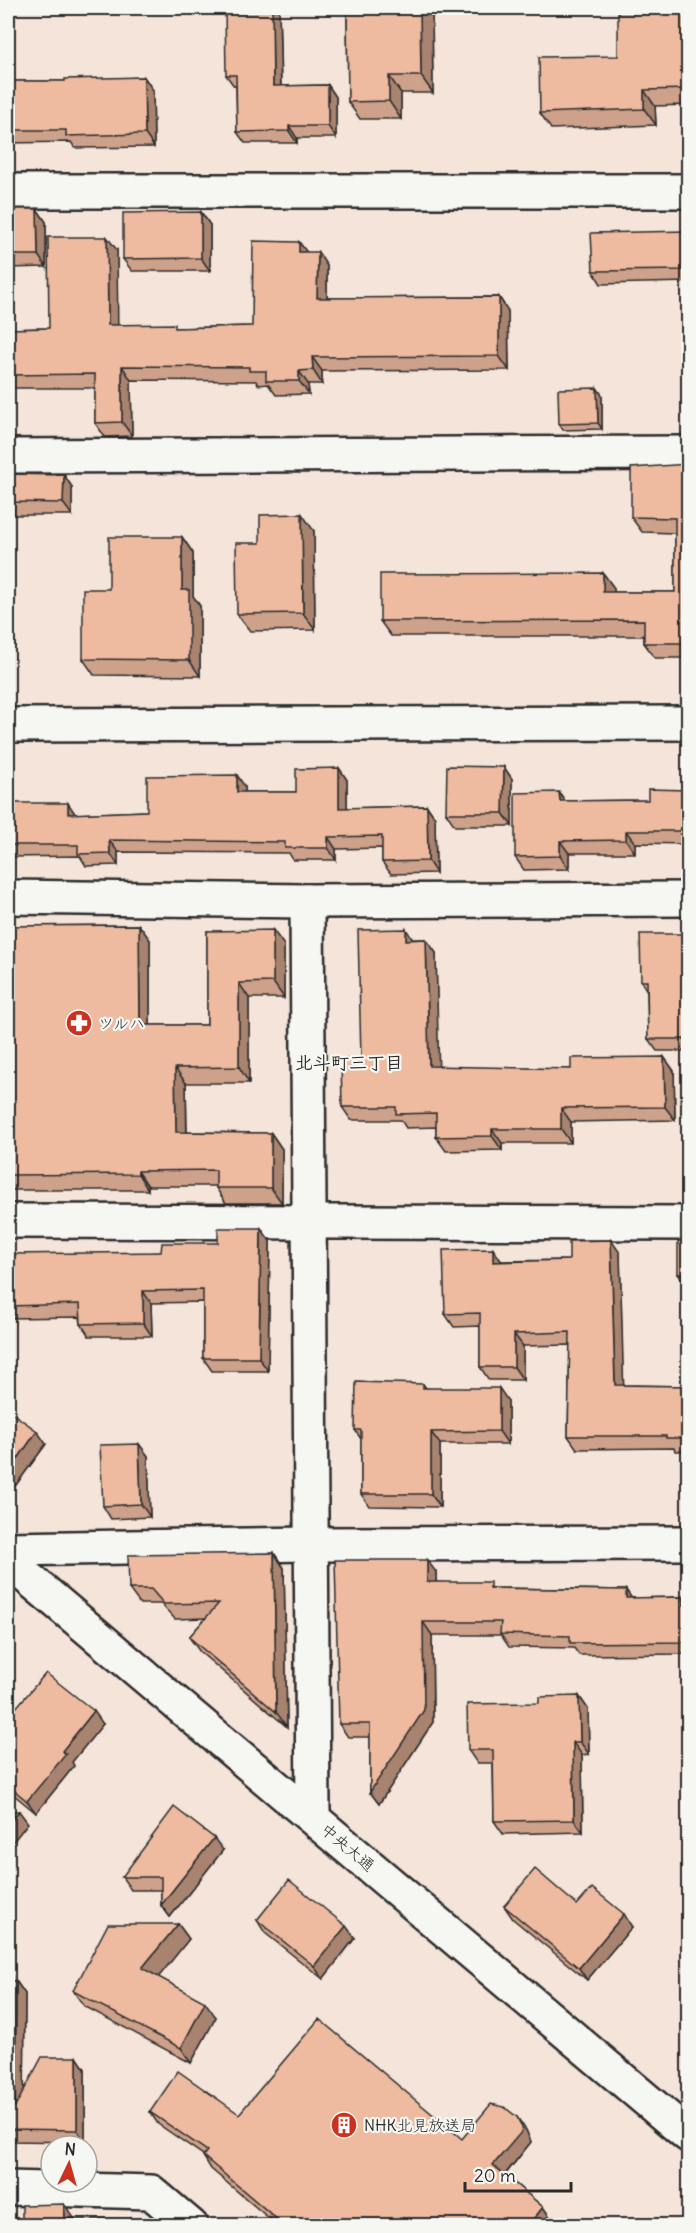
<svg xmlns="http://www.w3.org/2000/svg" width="696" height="2233" font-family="Delius,'Klee One',sans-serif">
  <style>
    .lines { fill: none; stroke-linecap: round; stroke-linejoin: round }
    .minor-casing { stroke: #2b2b2b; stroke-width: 38 }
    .tertiary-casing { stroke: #2b2b2b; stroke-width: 38 }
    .minor { stroke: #f6f6f2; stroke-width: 33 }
    .tertiary { stroke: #f6f6f2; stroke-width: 33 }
    .wall { fill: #cda18a; stroke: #2b2b2b; stroke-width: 1.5 }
    .shaded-wall { fill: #a78370; stroke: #2b2b2b; stroke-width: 1.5 }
    .building { fill: #eebba0; stroke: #2b2b2b; stroke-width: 1.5 }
    .labels { text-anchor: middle; stroke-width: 4.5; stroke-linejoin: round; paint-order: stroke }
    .poi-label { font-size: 16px; fill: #2b2b2b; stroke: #f6f6f2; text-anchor: start }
    .street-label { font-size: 16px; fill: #2b2b2b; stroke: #f6f6f2 }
    .neighbourhood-label { font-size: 18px; font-weight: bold; fill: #2b2b2b; stroke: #f6f6f2 }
  </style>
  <rect width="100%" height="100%" fill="#f4e4d9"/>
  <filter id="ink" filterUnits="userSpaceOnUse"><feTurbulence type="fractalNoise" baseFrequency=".0167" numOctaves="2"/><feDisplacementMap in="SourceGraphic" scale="12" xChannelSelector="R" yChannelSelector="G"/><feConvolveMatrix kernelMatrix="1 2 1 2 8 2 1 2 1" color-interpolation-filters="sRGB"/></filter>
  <g filter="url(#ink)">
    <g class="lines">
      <defs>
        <g id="minor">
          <path d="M 8,191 L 688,191"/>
          <path d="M 8,456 L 688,453"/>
          <path d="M 8,897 L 307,901 L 688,899"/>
          <path d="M 307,901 L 313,1817"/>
          <path d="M 8,1221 L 688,1223"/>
          <path d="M 8,1549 L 310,1544 L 688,1543"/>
          <path d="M 8,2188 L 151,2192 L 191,2226"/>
        </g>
        <g id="tertiary">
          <path d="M 8,725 L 688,723"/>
          <path d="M 8,1561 L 688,2135"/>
        </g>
      </defs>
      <!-- minor casing -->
      <use href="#minor" class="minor-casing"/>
      <!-- tertiary casing -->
      <use href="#tertiary" class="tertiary-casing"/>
      <!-- minor -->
      <use href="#minor" class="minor"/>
      <!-- tertiary -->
      <use href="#tertiary" class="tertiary"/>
    </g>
    <!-- wall -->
    <g class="wall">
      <path d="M 279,8 L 281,86 L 328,85 L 336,97 L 336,138 L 297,138 L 297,143 L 245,143 L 237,132 L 236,86 L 234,86 L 226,75 Z"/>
      <path d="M 347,8 L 432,8 L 433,93 L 401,93 L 401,119 L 360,119 L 348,102 Z"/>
      <path d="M 688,8 L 688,105 L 655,106 L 656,125 L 551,129 L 540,113 L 618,56 Z"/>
      <path d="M 144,77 L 153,90 L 154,147 L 75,148 L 71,142 L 8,143 L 8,81 L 65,81 Z"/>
      <path d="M 8,209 L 37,209 L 46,222 L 46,267 L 8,268 Z"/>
      <path d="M 201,212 L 210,225 L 210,271 L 132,271 L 123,259 Z"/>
      <path d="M 688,231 L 688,282 L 601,284 L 593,271 Z"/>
      <path d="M 299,242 L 306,252 L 327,266 L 327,298 L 499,297 L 508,311 L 509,370 L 322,371 L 322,384 L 308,384 L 309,394 L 276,395 L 268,384 L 258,385 L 256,381 L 131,380 L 132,436 L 105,437 L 95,423 L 95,388 L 8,388 L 8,329 L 49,328 L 117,250 L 117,325 L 178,328 L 252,326 Z"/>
      <path d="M 597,388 L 602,395 L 602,429 L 563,430 L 559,424 Z"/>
      <path d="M 688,464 L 688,658 L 655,658 L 644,643 L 644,636 L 391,636 L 380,621 L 603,573 L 614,588 L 614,592 L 675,592 L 675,533 L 642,532 L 631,517 Z"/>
      <path d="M 8,474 L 64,475 L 72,487 L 72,515 L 8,515 Z"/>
      <path d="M 314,531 L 315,630 L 250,631 L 237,614 L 260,543 Z"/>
      <path d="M 182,537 L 193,553 L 193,596 L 200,606 L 200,676 L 94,675 L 83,659 L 109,589 Z"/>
      <path d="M 504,767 L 512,779 L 512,826 L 455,826 L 446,813 Z"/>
      <path d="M 339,768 L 347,780 L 347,808 L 427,806 L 435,818 L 436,873 L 391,874 L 382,862 L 382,848 L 336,849 L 336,860 L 293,860 L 289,853 L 118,852 L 118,865 L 86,866 L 80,856 L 10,857 L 10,871 L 8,871 L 8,803 L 76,814 L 147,811 L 245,787 L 245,792 L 296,792 Z"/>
      <path d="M 688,790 L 688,844 L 635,843 L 635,853 L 569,853 L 569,869 L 524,870 L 515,857 L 566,801 L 648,800 Z"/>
      <path d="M 139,925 L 150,940 L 150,1025 L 207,1025 L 207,931 L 284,945 L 284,998 L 249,998 L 249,1083 L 186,1083 L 187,1132 L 271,1133 L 282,1149 L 282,1203 L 226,1203 L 216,1188 L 216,1186 L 148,1186 L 148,1190 L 12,1190 L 12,1198 L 8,1198 L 8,926 Z"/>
      <path d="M 688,934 L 688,1051 L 657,1051 L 648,1039 L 647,991 L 641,981 Z"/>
      <path d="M 413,939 L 426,939 L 436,953 L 438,1067 L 571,1069 L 664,1057 L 674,1071 L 675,1120 L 571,1122 L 571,1143 L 502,1143 L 502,1150 L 446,1151 L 436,1137 L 436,1127 L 406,1128 L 401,1120 L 351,1120 L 342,1107 L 361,1059 Z"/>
      <path d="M 270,1241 L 268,1371 L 212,1371 L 203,1358 L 203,1302 L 151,1303 L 152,1336 L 89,1336 L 81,1324 L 80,1317 L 8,1318 L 8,1329 L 8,1261 L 161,1252 L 218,1243 Z"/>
      <path d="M 688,1241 L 688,1286 L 687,1286 L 678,1274 Z"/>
      <path d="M 493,1249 L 501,1261 L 569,1260 L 620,1253 L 623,1385 L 688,1386 L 688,1451 L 675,1451 L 674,1448 L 577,1449 L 568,1436 L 570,1345 L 523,1346 L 523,1380 L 489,1380 L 480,1367 L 480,1326 L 454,1327 L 445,1314 Z"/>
      <path d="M 423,1384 L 426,1388 L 508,1401 L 508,1444 L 440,1444 L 440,1507 L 369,1506 L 361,1494 L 361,1439 L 355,1430 Z"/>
      <path d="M 8,1410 L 46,1444 L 13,1489 L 8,1485 Z"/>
      <path d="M 139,1444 L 148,1456 L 150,1517 L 111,1519 L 103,1506 Z"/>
      <path d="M 274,1553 L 284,1568 L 287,1727 L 200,1652 L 189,1637 L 206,1618 L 175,1619 L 161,1604 L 140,1604 L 129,1589 Z"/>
      <path d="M 436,1572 L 436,1582 L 494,1588 L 626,1590 L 631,1598 L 683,1597 L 688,1605 L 688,1654 L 579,1655 L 574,1648 L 509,1647 L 501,1635 L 432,1635 L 433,1722 L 379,1804 L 370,1792 L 370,1737 L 348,1737 L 339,1724 Z"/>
      <path d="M 579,1696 L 588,1709 L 589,1754 L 582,1755 L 583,1832 L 503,1834 L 494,1821 L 493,1763 L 477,1763 L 468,1750 L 539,1703 Z"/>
      <path d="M 8,1717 L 103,1724 L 72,1762 L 74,1766 L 36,1813 L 8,1790 Z"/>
      <path d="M 223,1850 L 170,1917 L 161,1905 L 161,1890 L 131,1890 L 122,1877 Z"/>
      <path d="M 577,1905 L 632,1927 L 587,1980 L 513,1919 L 504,1906 Z"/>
      <path d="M 257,1920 L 355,1938 L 323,1979 L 265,1933 Z"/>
      <path d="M 178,1924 L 189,1939 L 158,1977 L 216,2017 L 191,2063 L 84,2006 L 73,1991 Z"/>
      <path d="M 8,1935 L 12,1941 L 12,1981 L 16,1981 L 25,1994 L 24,2090 L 77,2057 L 85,2069 L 85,2142 L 8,2141 Z"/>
      <path d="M 150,2112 L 239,2114 L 462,2139 L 526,2130 L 531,2142 L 505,2175 L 543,2207 L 552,2220 L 547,2226 L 278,2226 L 211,2169 L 203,2156 L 203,2155 L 158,2124 Z"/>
    </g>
    <!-- shaded-wall -->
    <g class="shaded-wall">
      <path d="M 272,8 L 279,8 L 281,97 L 273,86 Z"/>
      <path d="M 420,8 L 432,8 L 433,93 L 421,76 Z"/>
      <path d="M 389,76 L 401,93 L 401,119 L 389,101 Z"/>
      <path d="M 144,77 L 153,90 L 154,147 L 145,134 Z"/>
      <path d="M 328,85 L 336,97 L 336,138 L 328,126 Z"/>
      <path d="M 644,90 L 655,106 L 656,125 L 644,109 Z"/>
      <path d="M 289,126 L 297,138 L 297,143 L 289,131 Z"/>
      <path d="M 37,209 L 46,222 L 46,267 L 38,255 Z"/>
      <path d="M 201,212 L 210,225 L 210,271 L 201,258 Z"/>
      <path d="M 107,237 L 117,250 L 118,339 L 108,325 Z"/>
      <path d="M 299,242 L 309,255 L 299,252 Z"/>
      <path d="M 318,252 L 327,266 L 327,312 L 317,298 Z"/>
      <path d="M 499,297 L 508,311 L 509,370 L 499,356 Z"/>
      <path d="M 312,357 L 322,371 L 322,384 L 313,370 Z"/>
      <path d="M 122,366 L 131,380 L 132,436 L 122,422 Z"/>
      <path d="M 299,371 L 308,384 L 309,394 L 299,381 Z"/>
      <path d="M 597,388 L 602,395 L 602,429 L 598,423 Z"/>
      <path d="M 64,475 L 72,487 L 72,515 L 63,503 Z"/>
      <path d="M 302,514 L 314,531 L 315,630 L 303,613 Z"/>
      <path d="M 182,537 L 193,553 L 193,596 L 200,606 L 200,676 L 189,660 L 182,590 Z"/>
      <path d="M 603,573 L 614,588 L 614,607 L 603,592 Z"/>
      <path d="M 504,767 L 512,779 L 512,826 L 503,813 Z"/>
      <path d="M 339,768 L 347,780 L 347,819 L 339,808 Z"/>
      <path d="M 237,775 L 245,787 L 245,804 L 237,792 Z"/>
      <path d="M 559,792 L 568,805 L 560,801 Z"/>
      <path d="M 68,803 L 76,815 L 68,814 Z"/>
      <path d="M 427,806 L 435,818 L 436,873 L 428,861 Z"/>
      <path d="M 626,831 L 635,843 L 635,853 L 626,840 Z"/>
      <path d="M 328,837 L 336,849 L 336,860 L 328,848 Z"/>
      <path d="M 109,840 L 118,852 L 118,865 L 110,853 Z"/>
      <path d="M 560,841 L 569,853 L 569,869 L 560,856 Z"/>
      <path d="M 8,853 L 10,857 L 10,871 L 8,867 Z"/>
      <path d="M 139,925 L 150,940 L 150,1041 L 140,1025 Z"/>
      <path d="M 406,929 L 415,943 L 406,940 Z"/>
      <path d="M 273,930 L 284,945 L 284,998 L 273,982 Z"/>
      <path d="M 426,939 L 436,953 L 439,1080 L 429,1066 Z"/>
      <path d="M 239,983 L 249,998 L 249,1083 L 239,1067 Z"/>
      <path d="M 664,1057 L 674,1071 L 675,1120 L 665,1107 Z"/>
      <path d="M 175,1068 L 186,1083 L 187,1148 L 176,1132 Z"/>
      <path d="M 561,1108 L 571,1122 L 571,1143 L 561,1129 Z"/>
      <path d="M 492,1129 L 502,1143 L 502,1150 L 492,1136 Z"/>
      <path d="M 271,1133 L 282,1149 L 282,1203 L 271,1188 Z"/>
      <path d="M 138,1171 L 148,1186 L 148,1190 L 138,1174 Z"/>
      <path d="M 8,1183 L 12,1190 L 12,1198 L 8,1191 Z"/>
      <path d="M 261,1228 L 270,1241 L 268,1371 L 259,1358 Z"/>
      <path d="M 611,1240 L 620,1253 L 624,1398 L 615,1385 Z"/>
      <path d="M 493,1249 L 502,1262 L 493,1262 Z"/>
      <path d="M 143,1291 L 151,1303 L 152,1336 L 143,1323 Z"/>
      <path d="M 514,1334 L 523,1346 L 523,1380 L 514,1367 Z"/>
      <path d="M 499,1388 L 508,1401 L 508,1444 L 499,1431 Z"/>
      <path d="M 37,1431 L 46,1444 L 13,1489 L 8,1481 L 8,1473 Z"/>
      <path d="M 431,1432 L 440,1444 L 440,1507 L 431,1494 Z"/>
      <path d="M 139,1444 L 148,1456 L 150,1517 L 141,1504 Z"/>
      <path d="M 274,1553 L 284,1568 L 287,1727 L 276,1712 Z"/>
      <path d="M 427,1560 L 436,1572 L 436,1595 L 427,1582 Z"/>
      <path d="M 626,1590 L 635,1603 L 626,1598 Z"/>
      <path d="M 683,1597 L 688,1605 L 683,1605 Z"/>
      <path d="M 423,1622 L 432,1635 L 433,1722 L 379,1804 L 370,1792 Z"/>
      <path d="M 579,1696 L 588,1709 L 589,1754 L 580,1742 Z"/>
      <path d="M 94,1711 L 103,1724 L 72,1762 L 74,1766 L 36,1813 L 27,1801 L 62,1751 Z"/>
      <path d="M 573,1742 L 582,1755 L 583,1832 L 574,1820 Z"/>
      <path d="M 19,1811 L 28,1823 L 8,1848 L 8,1825 Z"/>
      <path d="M 214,1838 L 223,1850 L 170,1917 L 161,1905 Z"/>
      <path d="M 624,1914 L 632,1927 L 587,1980 L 579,1968 Z"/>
      <path d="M 178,1924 L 189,1939 L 153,1984 L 142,1968 Z"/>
      <path d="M 346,1926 L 355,1938 L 323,1979 L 314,1966 Z"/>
      <path d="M 8,1935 L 12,1941 L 12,1993 L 8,1987 Z"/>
      <path d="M 16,1981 L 25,1994 L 24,2119 L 15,2107 Z"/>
      <path d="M 205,2002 L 216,2017 L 191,2063 L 181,2048 Z"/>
      <path d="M 77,2057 L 85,2069 L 85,2142 L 77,2130 Z"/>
      <path d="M 517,2117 L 526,2130 L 531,2142 L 502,2178 L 493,2165 Z"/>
      <path d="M 64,2204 L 74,2218 L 74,2226 L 65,2219 Z"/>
      <path d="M 543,2207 L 552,2220 L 547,2226 L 528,2226 Z"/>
      <path d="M 131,2219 L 136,2226 L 131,2226 Z"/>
    </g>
    <!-- building -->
    <g class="building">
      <path d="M 225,8 L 272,8 L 273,86 L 328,85 L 328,126 L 289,126 L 289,131 L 237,132 L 236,75 L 226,75 Z"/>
      <path d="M 347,8 L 420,8 L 421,76 L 389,76 L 389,101 L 348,102 Z"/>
      <path d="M 618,8 L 688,8 L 688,89 L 644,90 L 644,109 L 540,113 L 539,57 L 618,56 Z"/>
      <path d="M 144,77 L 145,134 L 66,136 L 66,130 L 8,130 L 8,81 L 65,81 L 65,79 Z"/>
      <path d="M 8,209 L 37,209 L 38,255 L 8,255 Z"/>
      <path d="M 201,212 L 201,258 L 123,259 L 123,213 Z"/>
      <path d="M 688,231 L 688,270 L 593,271 L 591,233 Z"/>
      <path d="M 48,237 L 107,237 L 108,325 L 175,324 L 175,328 L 252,326 L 253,241 L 299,242 L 299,252 L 318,252 L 317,298 L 499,297 L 499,356 L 312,357 L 313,370 L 299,371 L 299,381 L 266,381 L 266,371 L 249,371 L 249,367 L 122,366 L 122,422 L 95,423 L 95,374 L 8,375 L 8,329 L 49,328 Z"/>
      <rect x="687" y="317" width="1" height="42"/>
      <path d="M 597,388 L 598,423 L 559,424 L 558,389 Z"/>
      <path d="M 688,464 L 688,643 L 644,643 L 644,620 L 380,621 L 380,574 L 603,573 L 603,592 L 675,592 L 675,518 L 631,517 L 631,468 Z"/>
      <path d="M 8,474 L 64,475 L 63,503 L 8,502 Z"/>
      <path d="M 302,514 L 303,613 L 237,614 L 236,543 L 260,543 L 260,515 Z"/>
      <path d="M 109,537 L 182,537 L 182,590 L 189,590 L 189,660 L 83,659 L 83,589 L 109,589 Z"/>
      <path d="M 447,766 L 504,767 L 503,813 L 446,813 Z"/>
      <path d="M 339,768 L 339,808 L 427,806 L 428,861 L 382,862 L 382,836 L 328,837 L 328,848 L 285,848 L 285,842 L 109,840 L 110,853 L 78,854 L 78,845 L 8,845 L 8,803 L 68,803 L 68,814 L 147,811 L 147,776 L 237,775 L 237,792 L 296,792 L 296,769 Z"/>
      <path d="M 648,789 L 688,790 L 688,831 L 626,831 L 626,840 L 560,841 L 560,856 L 515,857 L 515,793 L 559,792 L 560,801 L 648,800 Z"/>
      <path d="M 139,925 L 140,1025 L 207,1025 L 207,931 L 273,930 L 273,982 L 239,983 L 239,1067 L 175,1068 L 176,1132 L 271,1133 L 271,1188 L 216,1188 L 216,1170 L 138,1171 L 138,1174 L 8,1175 L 8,926 Z"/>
      <path d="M 406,929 L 406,940 L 426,939 L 429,1066 L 571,1069 L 571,1058 L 664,1057 L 665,1107 L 561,1108 L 561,1129 L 492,1129 L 492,1136 L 436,1137 L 436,1113 L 396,1114 L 396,1107 L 342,1107 L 341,1059 L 361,1059 L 358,930 Z"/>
      <path d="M 640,934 L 688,934 L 688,1039 L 648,1039 L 647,981 L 641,981 Z"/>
      <path d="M 218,1228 L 261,1228 L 259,1358 L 203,1358 L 203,1290 L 143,1291 L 143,1323 L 81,1324 L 80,1304 L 8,1306 L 8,1261 L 12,1261 L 12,1254 L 161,1252 L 162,1243 L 218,1243 Z"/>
      <path d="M 611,1240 L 615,1385 L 688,1386 L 688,1438 L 666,1438 L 666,1436 L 568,1436 L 570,1332 L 514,1334 L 514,1367 L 480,1367 L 480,1313 L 445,1314 L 443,1250 L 493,1249 L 493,1262 L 569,1260 L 569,1241 Z"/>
      <rect x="678" y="1241" width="10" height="33"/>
      <path d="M 356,1382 L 423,1384 L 423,1388 L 499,1388 L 499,1431 L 431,1432 L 431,1494 L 361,1494 L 361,1430 L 355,1430 Z"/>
      <path d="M 8,1410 L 37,1431 L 8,1473 Z"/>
      <path d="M 139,1444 L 141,1504 L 103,1506 L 100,1445 Z"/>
      <path d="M 274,1553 L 276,1712 L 189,1637 L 219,1603 L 164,1604 L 151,1589 L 129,1589 L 128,1555 Z"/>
      <path d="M 335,1560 L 427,1560 L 427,1582 L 490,1582 L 490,1588 L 626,1590 L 626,1598 L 683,1597 L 683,1605 L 688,1605 L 688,1642 L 570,1643 L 570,1636 L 500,1634 L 501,1622 L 423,1622 L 424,1710 L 370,1792 L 370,1724 L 339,1724 Z"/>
      <path d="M 46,1673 L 94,1711 L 62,1751 L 66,1754 L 27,1801 L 8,1785 L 8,1717 Z"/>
      <path d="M 579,1696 L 580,1742 L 573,1742 L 574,1820 L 494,1821 L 493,1750 L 468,1750 L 467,1704 L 539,1703 L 539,1697 Z"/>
      <path d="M 174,1807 L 214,1838 L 161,1905 L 161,1877 L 122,1877 Z"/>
      <path d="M 8,1811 L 19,1811 L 8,1825 Z"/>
      <path d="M 535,1869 L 577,1905 L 592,1888 L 624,1914 L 579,1968 L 504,1906 Z"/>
      <path d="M 289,1880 L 346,1926 L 314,1966 L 257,1920 Z"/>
      <path d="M 108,1924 L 178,1924 L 142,1968 L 205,2002 L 181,2048 L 73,1991 Z"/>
      <path d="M 8,1981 L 16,1981 L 15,2107 L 42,2057 L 77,2057 L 77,2130 L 8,2129 Z"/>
      <path d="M 319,2019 L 462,2139 L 491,2104 L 504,2107 L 517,2117 L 523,2130 L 493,2165 L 543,2207 L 528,2226 L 285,2226 L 203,2156 L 207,2151 L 150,2112 L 178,2071 L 239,2114 Z"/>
      <path d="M 64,2204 L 65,2219 L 131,2219 L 131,2226 L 22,2226 L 22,2205 Z"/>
    </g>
  </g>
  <!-- icons -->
  <defs>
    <symbol id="pharmacy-disc" viewBox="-11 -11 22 22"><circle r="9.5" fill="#c8321e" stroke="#f6f6f2"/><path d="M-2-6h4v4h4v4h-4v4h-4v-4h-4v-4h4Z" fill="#fff"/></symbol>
    <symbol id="building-disc" viewBox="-11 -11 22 22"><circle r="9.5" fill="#c8321e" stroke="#f6f6f2"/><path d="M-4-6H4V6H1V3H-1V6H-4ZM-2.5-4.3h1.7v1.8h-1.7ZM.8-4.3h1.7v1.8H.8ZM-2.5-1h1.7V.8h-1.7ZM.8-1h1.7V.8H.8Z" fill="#fff"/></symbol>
  </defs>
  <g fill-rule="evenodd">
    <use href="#pharmacy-disc" x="64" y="1008" width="30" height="30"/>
    <use href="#building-disc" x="329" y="2110" width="30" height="30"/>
  </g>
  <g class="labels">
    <!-- poi labels -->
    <g class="poi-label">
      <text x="98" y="1029">ツルハ</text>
      <text x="364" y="2131">NHK北見放送局</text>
    </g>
    <!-- street labels -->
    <g class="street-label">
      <text transform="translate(348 1847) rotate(40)" y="6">中央大通</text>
    </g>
    <!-- neighbourhood labels -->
    <g class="neighbourhood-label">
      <text x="349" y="1069">北斗町三丁目</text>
    </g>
  </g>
  <!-- margin -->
  <rect width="696" height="2233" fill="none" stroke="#f6f6f2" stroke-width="30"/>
  <rect x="15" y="15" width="666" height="2203" fill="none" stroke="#2b2b2b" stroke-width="2" filter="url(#ink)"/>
  <!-- north arrow -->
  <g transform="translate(69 2164) rotate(5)"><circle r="28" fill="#f6f6f2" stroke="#a5a5a2" stroke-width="1.5"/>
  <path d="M0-4.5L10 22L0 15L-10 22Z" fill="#c8321e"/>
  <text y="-9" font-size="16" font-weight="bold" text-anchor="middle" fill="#2b2b2b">N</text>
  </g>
  <!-- scale -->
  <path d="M465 2182v9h106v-9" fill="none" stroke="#2b2b2b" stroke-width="3"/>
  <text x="474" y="2182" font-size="18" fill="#2b2b2b" stroke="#f6f6f2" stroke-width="4.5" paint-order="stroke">20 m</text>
</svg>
